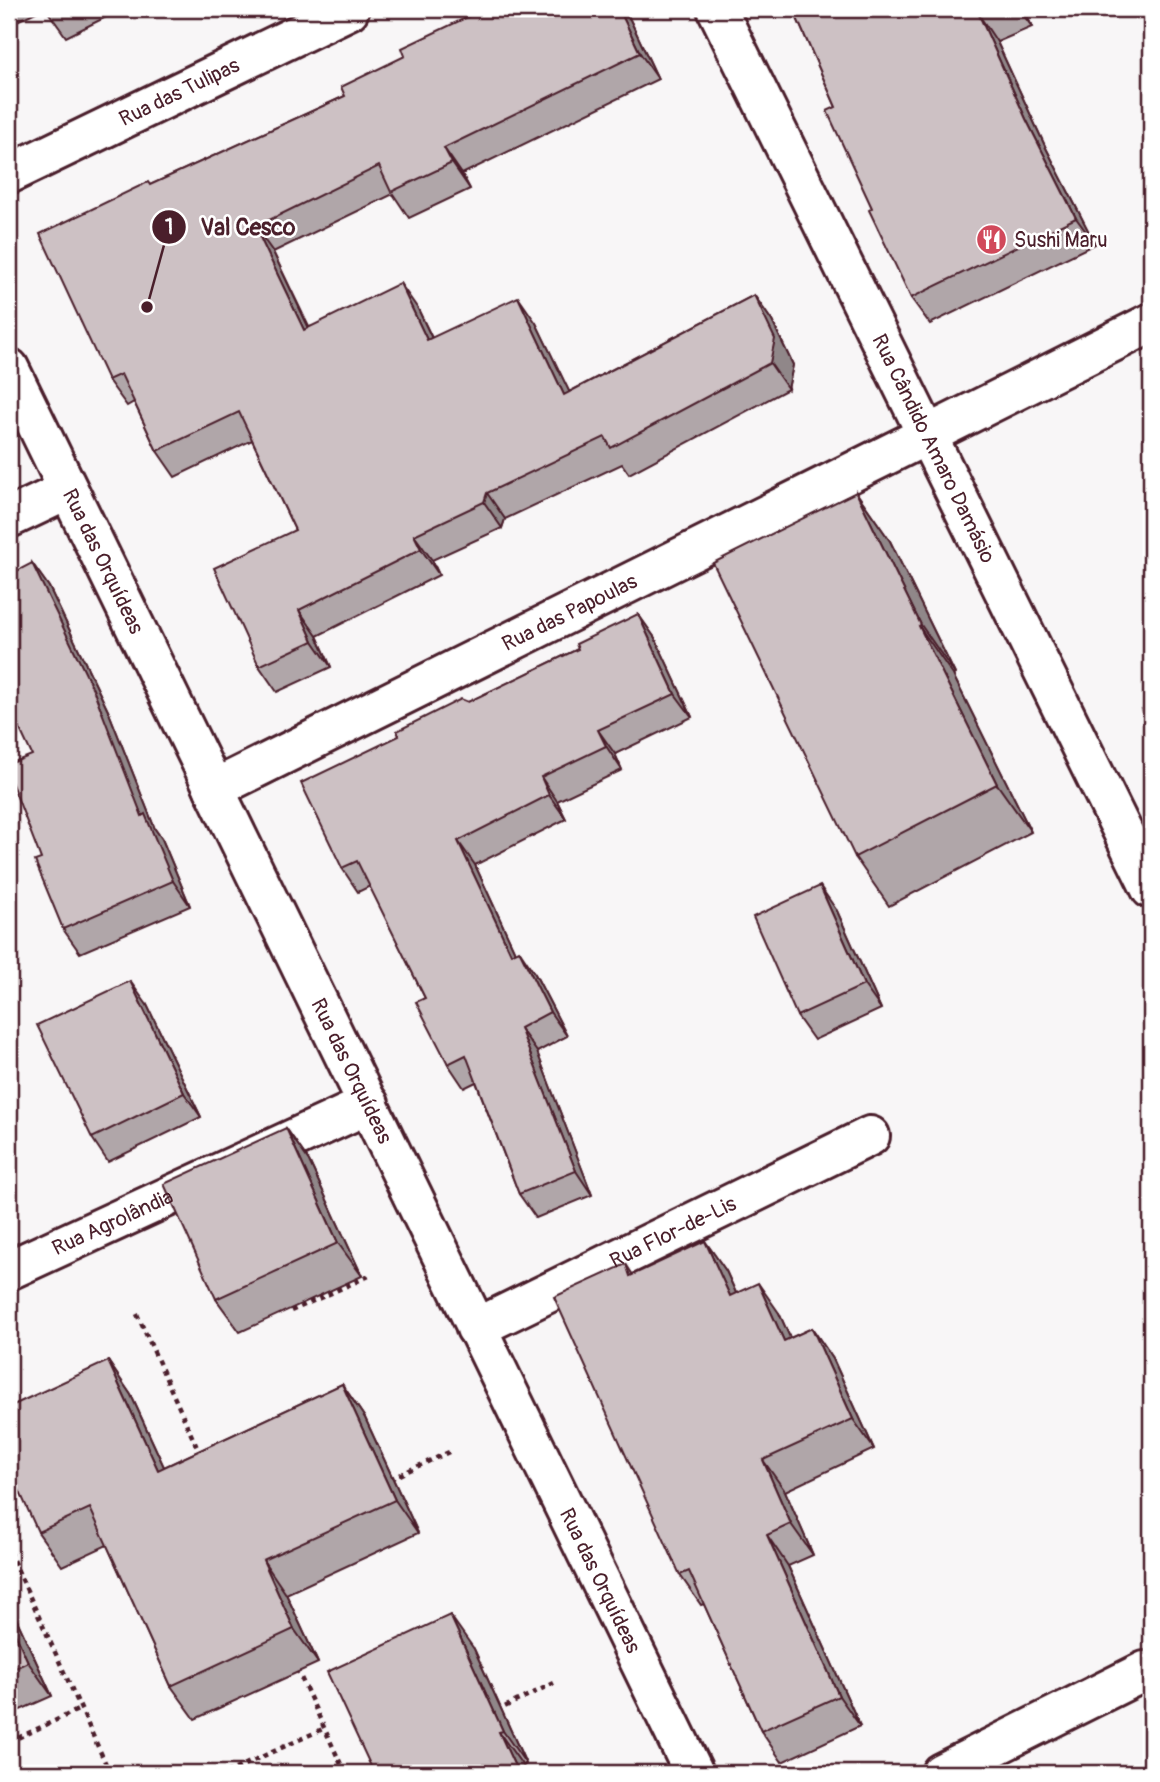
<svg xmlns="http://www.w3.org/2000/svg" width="1160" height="1782" font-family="Pangolin,sans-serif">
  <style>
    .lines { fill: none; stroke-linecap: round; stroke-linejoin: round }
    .minor-casing { stroke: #4a1f2b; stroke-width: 44 }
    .tertiary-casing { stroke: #4a1f2b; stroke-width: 44 }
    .path { stroke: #4a1f2b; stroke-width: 4.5; stroke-dasharray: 5 5; stroke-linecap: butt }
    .minor { stroke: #fff; stroke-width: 38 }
    .tertiary { stroke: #fff; stroke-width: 38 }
    .wall { fill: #b0a6a9; stroke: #4a1f2b; stroke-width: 2 }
    .shaded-wall { fill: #908789; stroke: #4a1f2b; stroke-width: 2 }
    .building { fill: #cdc1c4; stroke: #4a1f2b; stroke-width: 2 }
    .labels { text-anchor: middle; stroke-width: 5; stroke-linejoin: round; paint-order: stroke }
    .street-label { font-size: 21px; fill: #4a1f2b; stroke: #fff }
    .poi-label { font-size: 21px; fill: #4a1f2b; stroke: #fff; text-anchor: start }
    .leader { fill: none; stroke: #4a1f2b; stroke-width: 2.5 }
    .callout-dot { fill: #4a1f2b; stroke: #fff; stroke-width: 2.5 }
    .mark-label { font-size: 21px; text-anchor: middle; font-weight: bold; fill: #fff }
    .callout-label { font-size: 23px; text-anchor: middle; font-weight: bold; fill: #4a1f2b; stroke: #fff; stroke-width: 5; stroke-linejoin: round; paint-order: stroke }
  </style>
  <rect width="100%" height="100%" fill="#f8f6f7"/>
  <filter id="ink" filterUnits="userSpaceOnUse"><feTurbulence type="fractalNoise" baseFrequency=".0143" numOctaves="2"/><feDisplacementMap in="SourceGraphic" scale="14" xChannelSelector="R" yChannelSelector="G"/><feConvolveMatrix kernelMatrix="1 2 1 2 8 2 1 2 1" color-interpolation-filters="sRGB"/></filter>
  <g filter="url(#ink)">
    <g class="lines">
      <defs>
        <g id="minor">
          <path id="s1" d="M 9,174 L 349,10"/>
          <path id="s2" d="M 9,368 L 694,1773"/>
          <path d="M 9,518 L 68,490"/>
          <path id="s3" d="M 214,789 L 927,435"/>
          <path id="s4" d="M 9,1270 L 369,1104"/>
          <path id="s5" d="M 476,1328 L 870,1136"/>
          <path d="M 941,1773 L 1145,1671"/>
        </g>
        <g id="tertiary">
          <path id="s6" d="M 717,9 L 1151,889"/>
          <path d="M 927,435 L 1151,323"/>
        </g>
      </defs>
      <!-- minor casing -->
      <use href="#minor" class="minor-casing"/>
      <!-- tertiary casing -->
      <use href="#tertiary" class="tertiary-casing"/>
      <!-- path -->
      <g class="path">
        <path d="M 291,1311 L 369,1276"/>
        <path d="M 137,1314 L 200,1454"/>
        <path d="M 390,1479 L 449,1452"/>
        <path d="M 9,1551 L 110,1773"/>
        <path d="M 297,1669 L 345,1773"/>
        <path d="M 496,1711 L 554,1683"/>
        <path d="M 9,1742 L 80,1709"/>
        <path d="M 226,1773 L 325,1728"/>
      </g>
      <!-- minor -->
      <use href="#minor" class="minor"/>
      <!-- tertiary -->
      <use href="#tertiary" class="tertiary"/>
    </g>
    <!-- wall -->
    <g class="wall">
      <path d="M 9,9 L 42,9 L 9,25 Z"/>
      <path d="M 46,9 L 122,9 L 66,37 Z"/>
      <path d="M 474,9 L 625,9 L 658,79 L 462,174 L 470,189 L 409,218 L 393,194 L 273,252 L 309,327 L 418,309 L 432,338 L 536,323 L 569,392 L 754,295 L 772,321 L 793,365 L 788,389 L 629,474 L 622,464 L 505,519 L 502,528 L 432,560 L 439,575 L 317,636 L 331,667 L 277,692 L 259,666 L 295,530 L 252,440 L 175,477 L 157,451 L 134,402 L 127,406 L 108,380 L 150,185 L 345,96 L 405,56 L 476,13 Z"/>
      <path d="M 793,9 L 1024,9 L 1032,27 L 997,42 L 1045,146 L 1095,244 L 930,324 L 911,298 L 872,208 L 836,107 Z"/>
      <path d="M 856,492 L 890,541 L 955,674 L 953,675 L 1031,832 L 889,906 L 855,857 Z"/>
      <path d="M 32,563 L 49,587 L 109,713 L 155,829 L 162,839 L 190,906 L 80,953 L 63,929 L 41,859 L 32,755 Z"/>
      <path d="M 638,614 L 655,638 L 692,717 L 615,754 L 622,770 L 557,801 L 566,819 L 475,865 L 515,952 L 535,974 L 567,1036 L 537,1052 L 592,1195 L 536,1218 L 519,1194 L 476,1082 L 464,1088 L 448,1064 L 425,998 L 370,886 L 358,892 L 342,868 L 468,702 L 578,649 Z"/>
      <path d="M 837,911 L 881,1009 L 814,1040 L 797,1016 Z"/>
      <path d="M 147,1005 L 201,1117 L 108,1162 L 92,1138 Z"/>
      <path d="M 286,1128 L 309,1161 L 362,1276 L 240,1332 L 216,1299 Z"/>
      <path d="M 705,1241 L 726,1271 L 736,1293 L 779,1313 L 790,1338 L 812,1328 L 833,1359 L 874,1449 L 785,1491 L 813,1555 L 788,1566 L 860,1726 L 782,1762 L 761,1731 L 704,1604 L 701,1605 L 680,1575 L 626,1264 L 633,1275 Z"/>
      <path d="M 108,1361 L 131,1395 L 164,1467 L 342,1384 L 365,1418 L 418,1533 L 286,1594 L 318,1663 L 195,1719 L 171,1686 L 107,1545 L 62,1566 L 38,1532 Z"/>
      <path d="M 9,1603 L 52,1696 L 9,1715 Z"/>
      <path d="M 474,1649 L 526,1764 L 523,1766 L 374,1773 Z"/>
    </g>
    <!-- shaded-wall -->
    <g class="shaded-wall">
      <path d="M 619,9 L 625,9 L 658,79 L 640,53 Z"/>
      <path d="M 1019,9 L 1024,9 L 1032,27 Z"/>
      <path d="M 979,15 L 997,42 L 1045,146 L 1095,244 L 1076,218 L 1026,119 Z"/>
      <path d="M 444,148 L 462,174 L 470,189 L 452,163 Z"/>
      <path d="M 255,227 L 273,252 L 322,356 L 304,330 Z"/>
      <path d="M 400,283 L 418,309 L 445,366 L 427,340 Z"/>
      <path d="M 754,295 L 772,321 L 793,365 L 788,389 L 770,363 Z"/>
      <path d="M 518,297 L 536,323 L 583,420 L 564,395 Z"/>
      <path d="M 856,492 L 890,541 L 955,674 L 921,625 Z"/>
      <path d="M 487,493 L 505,519 L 502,528 L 484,502 Z"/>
      <path d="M 414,535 L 432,560 L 439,575 L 421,549 Z"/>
      <path d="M 32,563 L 49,587 L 109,713 L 155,829 L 162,839 L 190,906 L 173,881 L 142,816 Z"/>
      <path d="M 299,610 L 317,636 L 331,667 L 313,641 Z"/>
      <path d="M 638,614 L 655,638 L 692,717 L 675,694 Z"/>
      <path d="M 919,626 L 953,675 L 1031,832 L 997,784 Z"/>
      <path d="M 598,730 L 615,754 L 622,770 L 606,746 Z"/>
      <path d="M 541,777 L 557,801 L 566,819 L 549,795 Z"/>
      <path d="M 458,841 L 475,865 L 527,978 L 511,954 Z"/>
      <path d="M 820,886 L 837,911 L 881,1009 L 864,985 Z"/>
      <path d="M 519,950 L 535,974 L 567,1036 L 550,1012 Z"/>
      <path d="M 130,981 L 147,1005 L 201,1117 L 184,1093 Z"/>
      <path d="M 520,1028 L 537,1052 L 592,1195 L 576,1171 Z"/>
      <path d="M 286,1128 L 309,1161 L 362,1276 L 338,1243 Z"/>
      <path d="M 705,1241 L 726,1271 L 751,1326 L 730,1296 Z"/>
      <path d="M 758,1283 L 779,1313 L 805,1371 L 784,1341 Z"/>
      <path d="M 812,1328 L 833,1359 L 874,1449 L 853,1419 Z"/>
      <path d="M 108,1361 L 131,1395 L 181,1504 L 158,1470 Z"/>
      <path d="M 342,1384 L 365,1418 L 418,1533 L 395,1500 Z"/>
      <path d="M 763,1460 L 785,1491 L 813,1555 L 791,1524 Z"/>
      <path d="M 767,1535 L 788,1566 L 860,1726 L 839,1696 Z"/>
      <path d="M 263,1560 L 286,1594 L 318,1663 L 294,1629 Z"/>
      <path d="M 9,1603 L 52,1696 L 28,1662 L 9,1620 Z"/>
      <path d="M 450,1615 L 474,1649 L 526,1764 L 503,1731 Z"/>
      <path d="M 499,1732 L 523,1766 L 526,1773 L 518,1773 Z"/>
    </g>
    <!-- building -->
    <g class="building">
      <path d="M 474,9 L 619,9 L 640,53 L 444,148 L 452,163 L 391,192 L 379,166 L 255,227 L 304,330 L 400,283 L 427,340 L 518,297 L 564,395 L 754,295 L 775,339 L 770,363 L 611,448 L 605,437 L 487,493 L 484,502 L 414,535 L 421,549 L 299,610 L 313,641 L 259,666 L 214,568 L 295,530 L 239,412 L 157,451 L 121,374 L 108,380 L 40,234 L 148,182 L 150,185 L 345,96 L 341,87 L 405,56 L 402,48 L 476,13 Z"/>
      <path d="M 793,9 L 993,9 L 979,15 L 1026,119 L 1076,218 L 911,298 L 869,210 L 872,208 L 827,111 L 836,107 Z"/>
      <path d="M 856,492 L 921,625 L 919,626 L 997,784 L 855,857 L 713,563 Z"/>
      <path d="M 32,563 L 93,689 L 142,816 L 145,814 L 173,881 L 63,929 L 35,861 L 41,859 L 9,776 L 9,764 L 32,755 L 9,706 L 9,575 Z"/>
      <path d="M 638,614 L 675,694 L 598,730 L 606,746 L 541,777 L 549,795 L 458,841 L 511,954 L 519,950 L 550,1012 L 520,1028 L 576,1171 L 519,1194 L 466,1055 L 448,1064 L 416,1002 L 425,998 L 357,861 L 342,868 L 301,783 L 399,736 L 397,731 L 461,699 L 468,702 L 578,649 L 576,644 Z"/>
      <path d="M 1151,705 L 1151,728 L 1142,709 Z"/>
      <path d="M 820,886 L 864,985 L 797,1016 L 753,917 Z"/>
      <path d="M 130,981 L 184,1093 L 92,1138 L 37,1025 Z"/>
      <path d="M 286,1128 L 338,1243 L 216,1299 L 164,1184 Z"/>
      <path d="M 705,1241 L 730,1296 L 758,1283 L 784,1341 L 812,1328 L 853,1419 L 763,1460 L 791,1524 L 767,1535 L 839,1696 L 761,1731 L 689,1571 L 680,1575 L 554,1297 L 626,1264 L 630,1276 Z"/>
      <path d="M 108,1361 L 158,1470 L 342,1384 L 395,1500 L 263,1560 L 294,1629 L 171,1686 L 90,1508 L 38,1532 L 9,1468 L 9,1407 Z"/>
      <path d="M 450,1615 L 503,1731 L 499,1732 L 518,1773 L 374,1773 L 327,1672 Z"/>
      <path d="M 9,1620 L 28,1662 L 9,1671 Z"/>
    </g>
  </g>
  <!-- icons -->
  <defs>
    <symbol id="restaurant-disc" viewBox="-11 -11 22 22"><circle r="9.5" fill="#d1495b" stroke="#fff"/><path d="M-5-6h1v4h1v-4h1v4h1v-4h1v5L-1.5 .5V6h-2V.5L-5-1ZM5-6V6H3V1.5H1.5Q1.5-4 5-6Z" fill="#fff"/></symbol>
  </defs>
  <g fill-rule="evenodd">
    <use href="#restaurant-disc" x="974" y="222" width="35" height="35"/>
  </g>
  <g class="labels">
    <!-- street labels -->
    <g class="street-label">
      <text dy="7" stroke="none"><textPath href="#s1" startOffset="189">Rua das Tulipas</textPath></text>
      <text dy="7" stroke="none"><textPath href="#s6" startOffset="490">Rua Cândido Amaro Damásio</textPath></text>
      <text dy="7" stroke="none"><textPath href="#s2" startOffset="215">Rua das Orquídeas</textPath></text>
      <text dy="7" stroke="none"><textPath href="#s3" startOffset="397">Rua das Papoulas</textPath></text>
      <text dy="7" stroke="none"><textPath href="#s2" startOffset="782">Rua das Orquídeas</textPath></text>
      <text dy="7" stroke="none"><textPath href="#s4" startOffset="114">Rua Agrolândia</textPath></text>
      <text dy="7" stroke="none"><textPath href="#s5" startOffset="219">Rua Flor-de-Lis</textPath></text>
      <text dy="7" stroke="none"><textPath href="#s2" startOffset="1349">Rua das Orquídeas</textPath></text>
    </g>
    <!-- poi labels -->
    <g class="poi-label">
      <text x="1014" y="247">Sushi Maru</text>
    </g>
  </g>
  <!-- callouts -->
  <path class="leader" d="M147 307L169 227"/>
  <g class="callout-dot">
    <circle cx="147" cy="307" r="7"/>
    <circle cx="169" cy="227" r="18"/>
  </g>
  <g class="mark-label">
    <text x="169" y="234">1</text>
  </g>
  <g class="callout-label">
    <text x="248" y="235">Val Cesco</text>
  </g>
  <!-- margin -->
  <rect width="1160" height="1782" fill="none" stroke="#fff" stroke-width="35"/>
  <rect x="18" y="18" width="1125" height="1747" fill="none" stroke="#4a1f2b" stroke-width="2.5" filter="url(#ink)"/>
</svg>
